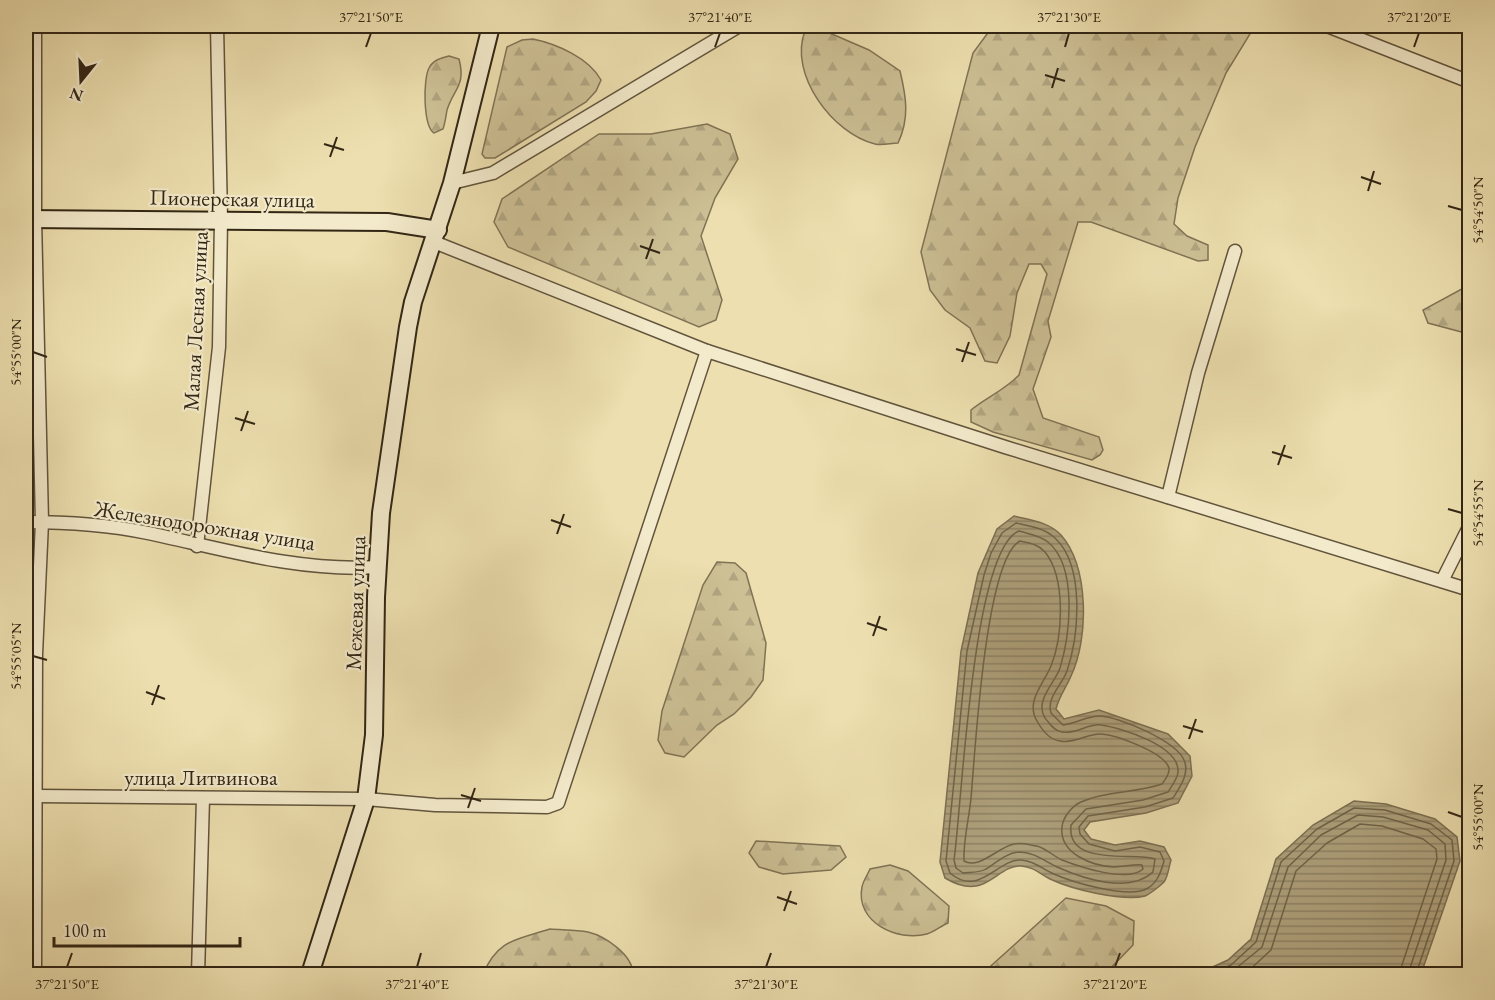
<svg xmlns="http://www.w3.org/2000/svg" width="1495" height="1000" font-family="'EB Garamond',serif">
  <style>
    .forest { fill: url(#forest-firs); stroke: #807355; stroke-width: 1.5 }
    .water { fill: url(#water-rules); stroke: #7c6f52; stroke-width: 1.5 }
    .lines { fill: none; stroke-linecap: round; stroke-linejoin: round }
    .shore { stroke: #706348; stroke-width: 1.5 }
    .street-casing { stroke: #61543c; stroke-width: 15 }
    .secondary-casing { stroke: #322615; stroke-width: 20 }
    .street { stroke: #f3eacb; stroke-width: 12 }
    .secondary { stroke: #f3eacb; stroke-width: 16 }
    .ticks { fill: none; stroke: #322615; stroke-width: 2 }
    .labels { text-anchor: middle; stroke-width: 4.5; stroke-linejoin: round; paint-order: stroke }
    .street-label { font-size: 22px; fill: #322615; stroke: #f3eacb }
    .neatline { fill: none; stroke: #322615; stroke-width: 2 }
    .ticks-label { font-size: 15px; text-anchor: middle; fill: #322615 }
  </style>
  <defs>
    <pattern id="forest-firs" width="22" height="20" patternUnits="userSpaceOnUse" patternTransform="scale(1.5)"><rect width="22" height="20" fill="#cdc095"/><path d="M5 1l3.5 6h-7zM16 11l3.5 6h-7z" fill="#b0a580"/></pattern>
    <pattern id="water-rules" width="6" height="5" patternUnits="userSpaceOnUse" patternTransform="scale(1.5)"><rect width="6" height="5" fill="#ada07b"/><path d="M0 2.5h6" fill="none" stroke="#8d8264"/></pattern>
  </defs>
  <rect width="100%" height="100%" fill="#eddfaf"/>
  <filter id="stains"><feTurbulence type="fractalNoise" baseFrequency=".00333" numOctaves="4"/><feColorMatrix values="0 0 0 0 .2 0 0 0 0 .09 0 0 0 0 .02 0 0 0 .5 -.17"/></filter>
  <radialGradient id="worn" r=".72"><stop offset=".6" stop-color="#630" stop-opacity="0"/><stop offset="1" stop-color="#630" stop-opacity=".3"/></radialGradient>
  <!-- forest -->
  <g class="forest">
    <path d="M 1003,26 L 1248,26 L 1250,34 L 1226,73 L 1195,147 L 1178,198 L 1174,224 L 1187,236 L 1208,245 L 1208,260 L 1198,261 L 1091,222 L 1078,222 L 1048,321 L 1051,337 L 1033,389 L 1043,418 L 1099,437 L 1103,450 L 1100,455 L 1092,460 L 993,432 L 971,422 L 971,410 C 987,397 1005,390 1019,375 L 1047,274 L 1041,264 L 1029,264 L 1017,293 L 1010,336 L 997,363 L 985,361 L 970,328 L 945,310 L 930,290 L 921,252 L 973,53 L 990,30 Z"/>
    <path d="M 818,28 L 869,50 L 900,71 C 906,96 910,118 898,143 C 891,143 882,146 875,144 C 833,134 788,74 805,31 Z"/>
    <path d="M 533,39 C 557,44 589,58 601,80 L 596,91 L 586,102 L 495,158 L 485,158 L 482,154 L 507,47 L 522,40 Z"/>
    <path d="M 449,56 L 459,59 C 466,86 454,88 447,110 C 446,116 445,123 443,129 L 434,133 C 423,126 423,79 429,68 C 433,60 441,58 449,56 Z"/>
    <path d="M 707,124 L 730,134 L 738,159 L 715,198 L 701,236 L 722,300 L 716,320 L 699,327 L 508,247 L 494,222 L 502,199 L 599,134 L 651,134 Z"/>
    <path d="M 1469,285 L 1469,334 L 1428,323 L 1423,310 Z"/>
    <path d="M 717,562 L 735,563 L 746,573 L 766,643 L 763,680 L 751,697 L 734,714 L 717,725 L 684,757 L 665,753 L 658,740 L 662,711 L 703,585 Z"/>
    <path d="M 756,841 L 840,846 L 846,857 L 831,870 L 783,874 L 759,867 L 749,853 Z"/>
    <path d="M 890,865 L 908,871 L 949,906 L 948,923 C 941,926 934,932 927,934 C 897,942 855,922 862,887 C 863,881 868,874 870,869 Z"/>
    <path d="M 1066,898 L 1106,906 L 1134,921 L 1133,945 L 1105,974 L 982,974 Z"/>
    <path d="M 550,929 C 562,930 576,930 588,932 C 605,936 633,955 633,974 L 483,974 C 498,939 516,940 550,929 Z"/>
  </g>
  <!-- water -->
  <g class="water">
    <path d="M 1014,516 C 1030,520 1049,522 1061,535 C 1089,567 1089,638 1071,676 C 1066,688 1059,696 1056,709 L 1064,719 L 1099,710 L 1168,734 L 1190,756 L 1192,776 L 1178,803 L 1146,813 L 1090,822 L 1084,830 L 1091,839 L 1115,845 L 1140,841 L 1164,847 L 1171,860 C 1169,866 1168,877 1164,882 C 1160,886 1150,894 1145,896 C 1123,902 1071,889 1050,879 C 1040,874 1034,867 1021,866 C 995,865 987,903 945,878 L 940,862 L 961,651 L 978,573 L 997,529 Z"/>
    <path d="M 1354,801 L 1386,804 L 1435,819 L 1457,837 L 1460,861 L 1421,974 L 1197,974 L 1228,960 L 1251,939 L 1276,859 L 1313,825 Z"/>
  </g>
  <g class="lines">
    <!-- shore -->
    <g class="shore">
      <path d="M 1016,523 C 1030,526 1044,528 1055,538 C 1085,566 1079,635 1067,671 C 1062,685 1046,698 1051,713 L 1063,725 C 1075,724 1087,716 1099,716 C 1118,716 1176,741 1184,760 C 1190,773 1180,787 1173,798 L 1145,807 L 1088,816 L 1079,827 L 1080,834 L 1089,844 L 1115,851 L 1140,847 L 1160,852 L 1164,861 C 1161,872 1157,885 1144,890 C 1124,897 1074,883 1054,874 C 1042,869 1035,861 1021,860 C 997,859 979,898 950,873 L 946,861 L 967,651 L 984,575 L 991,553 L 1002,533 Z"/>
      <path d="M 1019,531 C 1029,534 1039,535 1048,542 C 1078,567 1070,635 1060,668 C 1055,683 1034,701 1045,718 C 1049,723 1054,731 1062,732 C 1075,735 1089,723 1101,725 C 1122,728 1180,746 1178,772 C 1178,778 1171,787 1168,792 L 1143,800 L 1086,809 L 1071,825 C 1066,867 1133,852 1155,859 L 1153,872 C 1129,894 1084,879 1057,867 C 1044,861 1034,852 1019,852 C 1006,853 996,863 986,869 C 980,873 970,872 963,873 L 956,868 L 954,860 C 962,806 972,550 1019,531 Z"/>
      <path d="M 1020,541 C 1029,543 1038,544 1045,552 C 1066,578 1063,636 1051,666 C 1044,683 1025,702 1037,721 C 1042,730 1050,740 1060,741 C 1075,744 1088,733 1101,734 C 1116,735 1164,752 1169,768 C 1170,774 1165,780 1162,784 C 1136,793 1105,791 1081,802 C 1072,806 1063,817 1062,827 C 1059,854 1093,866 1114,867 C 1124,867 1133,864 1142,865 L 1143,869 C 1128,883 1080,867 1062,860 C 1053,856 1047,849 1037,846 C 1030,845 1022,842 1014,844 C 998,847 979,870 964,861 C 963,841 969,819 971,798 C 975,755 985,559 1020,541 Z"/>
      <path d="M 1211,974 L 1231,965 L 1256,942 L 1281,862 L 1317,829 L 1354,808 L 1385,810 L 1431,824 L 1452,840 L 1454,861 L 1416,974"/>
      <path d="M 1229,974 L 1262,947 L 1288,867 L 1321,835 L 1358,815 L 1383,817 L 1428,830 L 1445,844 L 1446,860 L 1408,974"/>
      <path d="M 1245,974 L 1271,950 L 1296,871 L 1327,843 L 1360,824 L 1382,826 L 1423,839 L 1436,849 L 1437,859 L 1399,974"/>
    </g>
    <defs>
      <g id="street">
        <path d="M 1327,26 L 1470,82"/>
        <path d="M 452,183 L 493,173 L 739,26"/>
        <path d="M 434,242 L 707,351 L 1005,447 L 1470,590"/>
        <path d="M 1168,497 L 1198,373 L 1235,251"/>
        <path d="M 26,522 C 65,522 109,525 148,533 C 223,549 299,572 377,567"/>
        <path d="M 197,546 L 219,347 L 221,219 L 217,26"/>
        <path d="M 1442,581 L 1470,525"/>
        <path d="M 36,796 L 366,799 L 435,805 L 547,807 L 558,803 L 707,351"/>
        <path d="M 35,974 L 36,654 L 42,522 L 35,219 L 35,26"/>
        <path d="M 198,974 L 203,798"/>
      </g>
      <g id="secondary">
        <path d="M 26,219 L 387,222 L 438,230"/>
        <path d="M 310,974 L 366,799 L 374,735 L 376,597 L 381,513 L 408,327 L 413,302 L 452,183 L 491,26"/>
      </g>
    </defs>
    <!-- street casing -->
    <use href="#street" class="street-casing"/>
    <!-- secondary casing -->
    <use href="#secondary" class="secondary-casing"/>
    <!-- street -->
    <use href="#street" class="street"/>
    <!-- secondary -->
    <use href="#secondary" class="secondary"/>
  </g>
  <!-- ticks -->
  <path class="ticks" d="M 366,47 L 371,33M 715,47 L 720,33M 1065,47 L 1069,33M 1414,47 L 1419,33M 1045,75 L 1065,81M 1052,88 L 1058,68M 324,144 L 344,150M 330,157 L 337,137M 1361,177 L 1381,184M 1368,191 L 1374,171M 1448,206 L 1462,210M 640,246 L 660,253M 646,259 L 653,239M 956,349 L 976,355M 33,352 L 47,357M 962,362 L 969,342M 235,418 L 255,424M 241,431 L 248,411M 1272,452 L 1292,458M 1278,465 L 1285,445M 1448,509 L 1462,513M 551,520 L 571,527M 557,534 L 564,514M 867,623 L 887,630M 873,636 L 880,616M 33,656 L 47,660M 146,692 L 165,699M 152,705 L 159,685M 1183,726 L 1203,732M 1189,739 L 1196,719M 461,795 L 481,801M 468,808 L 475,788M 1448,812 L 1462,817M 777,897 L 797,904M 784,911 L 791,891M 67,967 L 72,953M 417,967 L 421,953M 766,967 L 771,953M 1115,967 L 1120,953"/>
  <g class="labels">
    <!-- street labels -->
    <g class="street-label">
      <text transform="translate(232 198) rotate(1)" y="8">Пионерская улица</text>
      <text transform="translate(195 321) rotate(-87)" y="8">Малая Лесная улица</text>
      <text transform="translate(205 525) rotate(9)" y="8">Железнодорожная улица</text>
      <text transform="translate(355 603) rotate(-88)" y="8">Межевая улица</text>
      <text x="201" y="785">улица Литвинова</text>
    </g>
  </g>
  <!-- margin -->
  <rect width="1495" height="1000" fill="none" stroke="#eddfaf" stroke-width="66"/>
  <!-- north arrow -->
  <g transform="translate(81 81) rotate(198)" stroke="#f3eacb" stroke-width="4.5" paint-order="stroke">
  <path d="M0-4.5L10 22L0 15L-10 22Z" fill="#322615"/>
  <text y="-9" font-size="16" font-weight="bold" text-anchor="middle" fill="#322615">N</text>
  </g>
  <!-- scale -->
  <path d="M54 937v9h186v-9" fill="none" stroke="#322615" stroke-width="3"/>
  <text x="63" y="937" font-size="18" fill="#322615" stroke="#f3eacb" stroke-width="4.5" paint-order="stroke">100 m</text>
  <rect x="33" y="33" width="1429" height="934" class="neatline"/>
  <g class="ticks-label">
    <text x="371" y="22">37°21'50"E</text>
    <text x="720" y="22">37°21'40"E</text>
    <text x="1069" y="22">37°21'30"E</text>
    <text x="1419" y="22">37°21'20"E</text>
    <text transform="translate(1478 210) rotate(-90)" y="5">54°54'50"N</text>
    <text transform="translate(16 352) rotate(-90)" y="5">54°55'00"N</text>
    <text transform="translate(1478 513) rotate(-90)" y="5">54°54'55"N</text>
    <text transform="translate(16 656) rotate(-90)" y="5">54°55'05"N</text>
    <text transform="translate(1478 817) rotate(-90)" y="5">54°55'00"N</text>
    <text x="67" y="989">37°21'50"E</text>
    <text x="417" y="989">37°21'40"E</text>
    <text x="766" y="989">37°21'30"E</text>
    <text x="1115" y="989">37°21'20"E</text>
  </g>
  <rect width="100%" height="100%" filter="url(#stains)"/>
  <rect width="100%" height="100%" fill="url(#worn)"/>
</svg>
